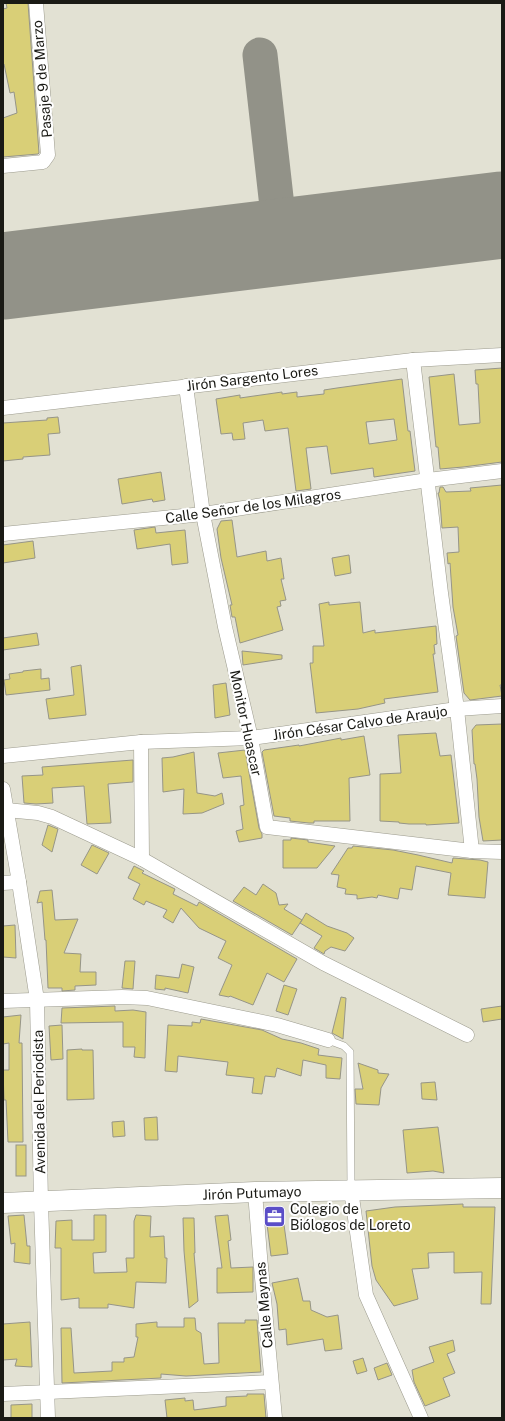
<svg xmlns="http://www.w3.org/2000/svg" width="505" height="1421" font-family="'Public Sans',sans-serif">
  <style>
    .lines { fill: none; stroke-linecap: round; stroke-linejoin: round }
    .taxiway { stroke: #929288; stroke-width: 35 }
    .runway { stroke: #929288; stroke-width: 87 }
    .building { fill: #d9cf77; stroke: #969588; fill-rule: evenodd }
    .lane-casing { stroke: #9c9b8e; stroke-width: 8 }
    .street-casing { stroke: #9c9b8e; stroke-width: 15 }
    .secondary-casing { stroke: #9c9b8e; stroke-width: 21 }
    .lane { stroke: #fff; stroke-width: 7 }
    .street { stroke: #fff; stroke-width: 14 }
    .secondary { stroke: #fff; stroke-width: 20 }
    .labels { text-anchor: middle; stroke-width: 4; stroke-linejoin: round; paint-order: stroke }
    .street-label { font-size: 14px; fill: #1a1a15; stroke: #fff }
    .poi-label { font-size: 14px; fill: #1a1a15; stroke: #fff; text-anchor: start }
  </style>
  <rect width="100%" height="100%" fill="#e2e1d3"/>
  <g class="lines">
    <!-- taxiway -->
    <path class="taxiway" d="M 260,55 L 281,242"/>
    <!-- runway -->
    <path class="runway" d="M 3,276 L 502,215"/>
  </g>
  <!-- building -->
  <g class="building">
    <path d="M 6,3 L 28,3 L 39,153 L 38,154 L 3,157 L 3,118 L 17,113 L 14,92 L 10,93 L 4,64 L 3,65 L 3,9 L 7,8 Z"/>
    <path d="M 502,368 L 502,462 L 463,467 L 440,469 L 438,447 L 436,447 L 429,377 L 454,374 L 459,425 L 480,423 L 478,384 L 476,384 L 475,370 Z"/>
    <path d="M 402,379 L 408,431 L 410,431 L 415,471 L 374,477 L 373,468 L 331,474 L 327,446 L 306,448 L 311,489 L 296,491 L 288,428 L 265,431 L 263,420 L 243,423 L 245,439 L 233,440 L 232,433 L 221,434 L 216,399 L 240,395 L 240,398 L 282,392 L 282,394 L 297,392 L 297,397 L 324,394 L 324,390 L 337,388 ZM 394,419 L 397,440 L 369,444 L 366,422 Z"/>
    <path d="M 58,417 L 60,433 L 48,434 L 50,455 L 23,457 L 23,459 L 3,461 L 3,423 L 47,420 L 47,418 Z"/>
    <path d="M 161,472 L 165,500 L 153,502 L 152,499 L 122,504 L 118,479 Z"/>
    <path d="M 502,485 L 502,685 L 500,685 L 502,696 L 470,700 L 464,693 L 456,636 L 458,635 L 453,607 L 450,563 L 448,564 L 447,553 L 459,552 L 458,527 L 442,528 L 440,501 L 438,493 L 439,493 L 440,487 L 443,487 L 446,492 L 471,491 L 470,488 Z"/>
    <path d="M 232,520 L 237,557 L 266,551 L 267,561 L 281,558 L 284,579 L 281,579 L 286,600 L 280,601 L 281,606 L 277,607 L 283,630 L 240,643 L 235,617 L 232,617 L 230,605 L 232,605 L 221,558 L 217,529 L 221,521 Z"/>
    <path d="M 155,527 L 156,533 L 185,530 L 188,563 L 172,565 L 170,544 L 137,549 L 134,530 Z"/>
    <path d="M 33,541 L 35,558 L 3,563 L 3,545 Z"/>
    <path d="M 349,555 L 351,573 L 335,576 L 332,558 Z"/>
    <path d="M 329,602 L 329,605 L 360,602 L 363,633 L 375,630 L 375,633 L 436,626 L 437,644 L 434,645 L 435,654 L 433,654 L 438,692 L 384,699 L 385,703 L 358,709 L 316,713 L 310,663 L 313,663 L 313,646 L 324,646 L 319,604 Z"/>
    <path d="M 37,633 L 39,645 L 3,650 L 3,638 Z"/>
    <path d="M 242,651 L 282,655 L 282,659 L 243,665 Z"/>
    <path d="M 81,665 L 86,715 L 49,719 L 46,699 L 74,695 L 71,667 Z"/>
    <path d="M 41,669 L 41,679 L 49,678 L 50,690 L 6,695 L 4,680 L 10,679 L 9,674 L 23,672 L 23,671 Z"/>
    <path d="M 226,683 L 230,715 L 215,718 L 213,685 Z"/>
    <path d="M 502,724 L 502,840 L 483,841 L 479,817 L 477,779 L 475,764 L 474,764 L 472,730 L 476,725 Z"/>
    <path d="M 436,733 L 440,756 L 451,755 L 459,823 L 426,825 L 426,824 L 409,824 L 399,823 L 399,822 L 380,821 L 380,774 L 401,773 L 398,735 Z"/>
    <path d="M 364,736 L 370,775 L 349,778 L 350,821 L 314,821 L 314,823 L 309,823 L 290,821 L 290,818 L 274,816 L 262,752 L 264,750 L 299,745 L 299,746 L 341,738 L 341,740 Z"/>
    <path d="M 245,750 L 259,828 L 262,834 L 262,838 L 239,842 L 236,831 L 243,829 L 240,806 L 244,805 L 241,776 L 223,778 L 218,753 Z"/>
    <path d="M 194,752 L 197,793 L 215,796 L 222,793 L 224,804 L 202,813 L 183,814 L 184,789 L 163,792 L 162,758 L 173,757 Z"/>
    <path d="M 133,760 L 133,782 L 108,784 L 111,823 L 87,824 L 84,786 L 52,788 L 53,803 L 36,804 L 24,803 L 22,776 L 43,775 L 42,767 Z"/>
    <path d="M 48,825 L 58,829 L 52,852 L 42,845 Z"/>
    <path d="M 291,838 L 308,840 L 308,842 L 335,846 L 317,868 L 283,868 L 283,840 L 291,840 Z"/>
    <path d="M 92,845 L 109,853 L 97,874 L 81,865 Z"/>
    <path d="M 353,846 L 393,850 L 418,855 L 452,863 L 453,858 L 480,860 L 488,862 L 485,898 L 448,895 L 451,873 L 416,866 L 412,890 L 400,888 L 398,899 L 378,895 L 377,898 L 372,897 L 357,899 L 357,895 L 345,894 L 346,889 L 337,887 L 339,875 L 331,874 L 348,848 L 352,848 Z"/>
    <path d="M 134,866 L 144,871 L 142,873 L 175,889 L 173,894 L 197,906 L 199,902 L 297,959 L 284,982 L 267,973 L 253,1005 L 230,996 L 229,997 L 219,995 L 232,965 L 218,958 L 226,941 L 199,928 L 181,908 L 173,923 L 163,917 L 167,910 L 146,901 L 144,905 L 133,899 L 140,884 L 128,878 Z"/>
    <path d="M 263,884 L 276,893 L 279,905 L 288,904 L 284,909 L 302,920 L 306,913 L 327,926 L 347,933 L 354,938 L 345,951 L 331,947 L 325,951 L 324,954 L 314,948 L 322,936 L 300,923 L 302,920 L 292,935 L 233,901 L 244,887 L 256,895 Z"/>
    <path d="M 52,890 L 55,920 L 78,919 L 64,953 L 81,954 L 80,972 L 96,972 L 96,985 L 75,986 L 75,990 L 62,991 L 62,988 L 48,988 L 46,940 L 45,940 L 42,902 L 37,903 L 40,891 Z"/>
    <path d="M 15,925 L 16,958 L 3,957 L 3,926 Z"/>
    <path d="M 125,961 L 135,961 L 133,989 L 122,988 Z"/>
    <path d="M 182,964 L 194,967 L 188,993 L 165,988 L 165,990 L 155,989 L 156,975 L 179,978 Z"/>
    <path d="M 284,985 L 297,989 L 288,1015 L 276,1011 Z"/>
    <path d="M 341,997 L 346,998 L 343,1039 L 332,1033 Z"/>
    <path d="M 115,1006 L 115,1011 L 133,1010 L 146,1012 L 145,1058 L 134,1057 L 135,1047 L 123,1047 L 123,1022 L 61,1023 L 62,1008 Z"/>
    <path d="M 502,1006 L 502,1019 L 483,1022 L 481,1009 Z"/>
    <path d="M 21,1015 L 19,1043 L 22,1043 L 23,1142 L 8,1142 L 6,1100 L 4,1100 L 3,1070 L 9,1070 L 9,1043 L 3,1044 L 3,1017 Z"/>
    <path d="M 201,1019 L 262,1030 L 282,1039 L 301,1043 L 319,1049 L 318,1055 L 342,1058 L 340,1079 L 326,1078 L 326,1065 L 303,1060 L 301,1076 L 277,1068 L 275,1077 L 265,1076 L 262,1094 L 252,1093 L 254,1078 L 226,1075 L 228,1062 L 178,1056 L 177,1072 L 165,1071 L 168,1025 L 192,1026 L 192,1022 L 200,1023 Z"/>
    <path d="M 62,1025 L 63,1059 L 51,1060 L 49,1026 Z"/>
    <path d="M 82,1049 L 82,1050 L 93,1050 L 94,1099 L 67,1100 L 67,1050 Z"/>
    <path d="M 358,1063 L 378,1070 L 378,1073 L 389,1074 L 381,1088 L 379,1105 L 356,1104 L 355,1089 L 363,1089 Z"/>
    <path d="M 435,1082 L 437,1100 L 422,1099 L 421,1083 Z"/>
    <path d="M 157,1117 L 158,1140 L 145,1140 L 144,1118 Z"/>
    <path d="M 124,1121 L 125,1136 L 113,1137 L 112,1122 Z"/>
    <path d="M 438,1127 L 444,1173 L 433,1171 L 407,1173 L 403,1130 Z"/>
    <rect x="16" y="1145" width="10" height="31"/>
    <path d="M 463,1204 L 463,1207 L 495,1207 L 491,1304 L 481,1304 L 482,1272 L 454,1273 L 454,1252 L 428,1253 L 429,1268 L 412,1269 L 418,1299 L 394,1306 L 376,1280 L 372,1266 L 366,1211 L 395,1207 Z"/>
    <path d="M 265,1208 L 282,1210 L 288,1254 L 271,1256 Z"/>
    <path d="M 24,1215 L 27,1246 L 30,1246 L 30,1264 L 14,1262 L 15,1243 L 11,1244 L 8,1216 Z"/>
    <path d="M 94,1215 L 106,1215 L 106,1252 L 93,1253 L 94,1273 L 127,1272 L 126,1258 L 134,1258 L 134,1221 L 136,1215 L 151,1216 L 150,1237 L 164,1236 L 165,1258 L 167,1258 L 166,1283 L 136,1282 L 134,1308 L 108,1304 L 108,1308 L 79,1308 L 79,1298 L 61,1300 L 61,1248 L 55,1248 L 56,1221 L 72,1220 L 72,1240 L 94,1240 Z"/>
    <path d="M 228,1215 L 231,1240 L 228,1241 L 231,1268 L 253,1267 L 253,1292 L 217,1293 L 217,1268 L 222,1268 L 215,1216 Z"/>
    <path d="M 183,1218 L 194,1218 L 195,1253 L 194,1253 L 198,1301 L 189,1308 L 184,1251 Z"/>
    <path d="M 298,1278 L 303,1301 L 310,1301 L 311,1310 L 327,1317 L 338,1315 L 342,1349 L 325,1351 L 323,1339 L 287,1345 L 286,1329 L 279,1330 L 277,1304 L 272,1283 Z"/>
    <path d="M 184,1318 L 195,1318 L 196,1330 L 201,1333 L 204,1364 L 219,1363 L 218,1323 L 245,1323 L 245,1320 L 257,1320 L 261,1372 L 186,1376 L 161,1374 L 161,1378 L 62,1383 L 61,1328 L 71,1328 L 74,1373 L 112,1371 L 112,1362 L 124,1362 L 124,1358 L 134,1357 L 138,1337 L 136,1337 L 136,1324 L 157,1322 L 157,1327 L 184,1327 Z"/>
    <path d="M 30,1322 L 32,1367 L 15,1366 L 17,1359 L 3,1360 L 3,1324 Z"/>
    <path d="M 453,1340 L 455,1351 L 447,1354 L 455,1373 L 443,1378 L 450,1396 L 425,1406 L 414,1382 L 412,1370 L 434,1362 L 429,1347 Z"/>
    <path d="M 363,1358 L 367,1371 L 357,1374 L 353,1361 Z"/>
    <path d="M 387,1363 L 392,1375 L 378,1380 L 374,1368 Z"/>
    <path d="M 247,1394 L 264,1394 L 266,1418 L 167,1418 L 165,1400 L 185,1398 L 185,1401 L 193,1400 L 194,1410 L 226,1406 L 226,1397 L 247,1396 Z"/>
    <path d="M 32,1404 L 32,1418 L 11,1418 L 11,1405 Z"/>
  </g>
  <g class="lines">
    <defs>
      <path id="lane" d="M 328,1040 L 344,1046 L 350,1052 L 351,1188"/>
      <g id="street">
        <path d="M 3,166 L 43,162 L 48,155 L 36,3"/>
        <path d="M 413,360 L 441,593 L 457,709 L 472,851"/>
        <path d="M 186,386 L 203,514 L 225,627 L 251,738 L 267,827 L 472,851 L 502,852"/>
        <path d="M 3,408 L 413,360 L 502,355"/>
        <path d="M 3,534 L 203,514 L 428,480 L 502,471"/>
        <path d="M 141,742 L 142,859"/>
        <path d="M 3,756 L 141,742 L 251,738 L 457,709 L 502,706"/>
        <path d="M 3,789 L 19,882 L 37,1000 L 41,1202 L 48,1418"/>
        <path d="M 6,810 L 38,813 L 52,817 L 142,859 L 323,963 L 467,1035"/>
        <path d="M 3,883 L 19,882"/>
        <path d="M 3,1001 L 122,997 L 147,998 L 277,1025 L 328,1040"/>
        <path d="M 351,1190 L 366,1295 L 421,1418"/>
        <path d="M 255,1192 L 260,1256 L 275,1418"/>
        <path d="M 3,1394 L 271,1382"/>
      </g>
      <path id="secondary" d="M 3,1203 L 255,1192 L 502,1188"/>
    </defs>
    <!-- lane casing -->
    <use href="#lane" class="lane-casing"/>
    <!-- street casing -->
    <use href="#street" class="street-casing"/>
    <!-- secondary casing -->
    <use href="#secondary" class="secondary-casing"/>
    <!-- lane -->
    <use href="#lane" class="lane"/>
    <!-- street -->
    <use href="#street" class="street"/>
    <!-- secondary -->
    <use href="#secondary" class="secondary"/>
  </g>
  <!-- icons -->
  <defs>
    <symbol id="office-square" viewBox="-11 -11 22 22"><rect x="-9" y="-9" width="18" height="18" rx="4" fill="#5b4ec7" stroke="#fff"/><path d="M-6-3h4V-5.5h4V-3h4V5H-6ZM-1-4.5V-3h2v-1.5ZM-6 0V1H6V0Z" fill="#fff"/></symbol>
  </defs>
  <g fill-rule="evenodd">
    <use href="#office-square" x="262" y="1204" width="25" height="25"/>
  </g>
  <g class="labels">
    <!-- street labels -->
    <g class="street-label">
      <text transform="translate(42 79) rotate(-95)" y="5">Pasaje 9 de Marzo</text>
      <text transform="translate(252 378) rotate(-7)" y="5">Jirón Sargento Lores</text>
      <text transform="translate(253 506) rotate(-8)" y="5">Calle Señor de los Milagros</text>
      <text transform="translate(246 723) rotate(78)" y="5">Monitor Huascar</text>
      <text transform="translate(360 723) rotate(-8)" y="5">Jirón César Calvo de Araujo</text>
      <text transform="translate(39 1102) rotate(-91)" y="5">Avenida del Periodista</text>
      <text transform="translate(252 1193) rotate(-2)" y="5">Jirón Putumayo</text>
      <text transform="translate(264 1305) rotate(-95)" y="5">Calle Maynas</text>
    </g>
    <!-- poi labels -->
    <g class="poi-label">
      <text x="290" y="1214">Colegio de<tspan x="290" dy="16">Biólogos de Loreto</tspan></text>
    </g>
  </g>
  <!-- border -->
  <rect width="505" height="1421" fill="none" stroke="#1a1a15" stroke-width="8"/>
</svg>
